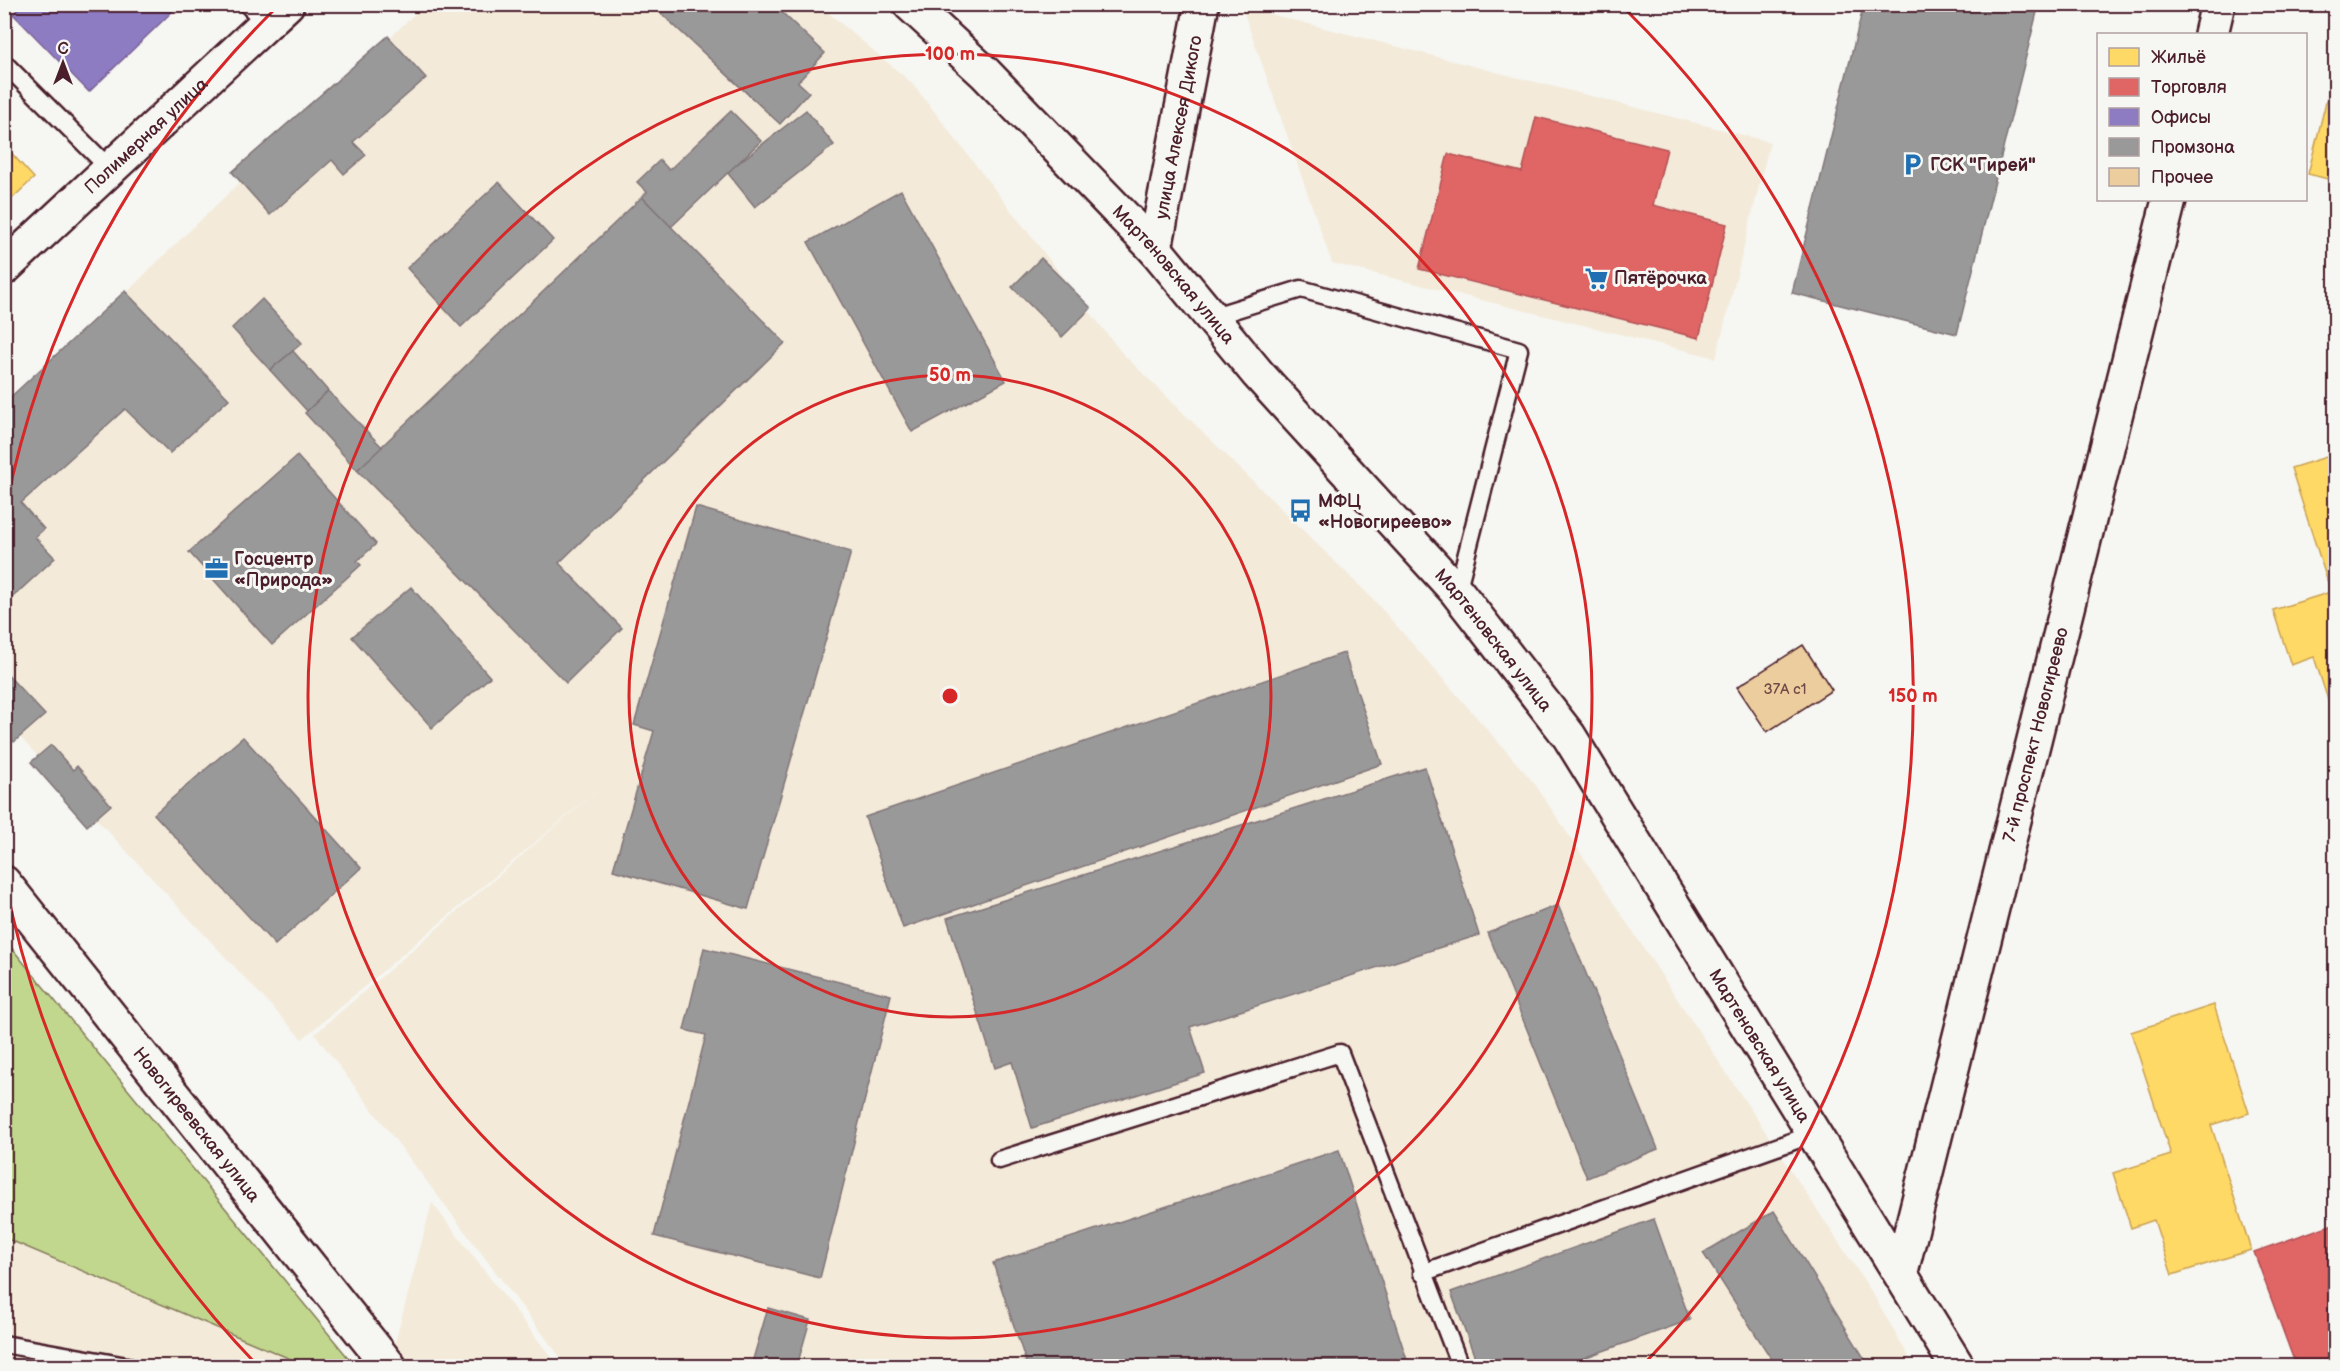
<svg xmlns="http://www.w3.org/2000/svg" width="2340" height="1371" font-family="'Balsamiq Sans',sans-serif">
  <style>
    .built { fill: #f3ead9 }
    .green { fill: #c1d78d; stroke: #867b5c; stroke-width: 1.5 }
    .homes { fill: #ffd966; stroke: #c9a154; stroke-width: 1.5 }
    .shops { fill: #e06666; stroke: #b35154; stroke-width: 1.5 }
    .offices { fill: #8e7cc3; stroke: #7a6095; stroke-width: 1.5 }
    .industry { fill: #999; stroke: #817478; stroke-width: 1.5 }
    .building { fill: #eccd9e; stroke: #4a1f2b; stroke-width: 1.5 }
    .lines { fill: none; stroke-linecap: round; stroke-linejoin: round }
    .service-casing { stroke: #4a1f2b; stroke-width: 21 }
    .minor-casing { stroke: #4a1f2b; stroke-width: 38 }
    .tertiary-casing { stroke: #4a1f2b; stroke-width: 38 }
    .service { stroke: #f6f6f2; stroke-width: 16 }
    .minor { stroke: #f6f6f2; stroke-width: 33 }
    .tertiary { stroke: #f6f6f2; stroke-width: 33 }
    .ring { fill: none; stroke: #d62828; stroke-width: 3 }
    .labels { text-anchor: middle; stroke-width: 6; stroke-linejoin: round; paint-order: stroke }
    .number-label { font-size: 15px; fill: #724a48 }
    .street-label { font-size: 18px; fill: #4a1f2b; stroke: #f6f6f2 }
    .poi-label { font-size: 18px; font-weight: bold; fill: #4a1f2b; stroke: #f6f6f2; text-anchor: start }
    .centre { fill: #d62828; stroke: #f6f6f2; stroke-width: 3 }
    .ring-label { font-size: 18px; text-anchor: middle; font-weight: bold; fill: #d62828; stroke: #f6f6f2; stroke-width: 6; stroke-linejoin: round; paint-order: stroke }
  </style>
  <rect width="100%" height="100%" fill="#f6f6f2"/>
  <filter id="ink" filterUnits="userSpaceOnUse"><feTurbulence type="fractalNoise" baseFrequency=".0167" numOctaves="2"/><feDisplacementMap in="SourceGraphic" scale="12" xChannelSelector="R" yChannelSelector="G"/><feConvolveMatrix kernelMatrix="1 2 1 2 8 2 1 2 1" color-interpolation-filters="sRGB"/></filter>
  <g filter="url(#ink)">
    <!-- built -->
    <g class="built">
      <path d="M 424,5 L 819,5 L 912,83 L 1121,352 L 1373,599 L 1534,783 L 1873,1294 L 1914,1366 L 567,1366 L 315,1034 L 607,782 L 302,1039 L 5,721 L 5,417 L 150,269 Z"/>
      <path d="M 1242,7 L 1770,142 L 1716,358 L 1332,263 Z"/>
      <path d="M 432,1203 L 558,1366 L 389,1366 Z"/>
      <path d="M 5,1238 L 307,1366 L 5,1366 Z"/>
    </g>
    <!-- green -->
    <path class="green" d="M 5,940 L 355,1366 L 307,1366 L 5,1238 Z"/>
    <!-- homes -->
    <g class="homes">
      <path d="M 2331,82 L 2336,83 L 2336,181 L 2308,174 Z"/>
      <path d="M 4,145 L 34,178 L 4,206 Z"/>
      <path d="M 2336,454 L 2336,711 L 2332,712 L 2314,657 L 2291,665 L 2273,610 L 2331,592 L 2291,468 Z"/>
      <path d="M 2214,1005 L 2249,1113 L 2211,1125 L 2251,1250 L 2172,1275 L 2154,1220 L 2131,1228 L 2113,1173 L 2171,1155 L 2131,1032 Z"/>
    </g>
    <!-- shops -->
    <g class="shops">
      <path d="M 1536,117 L 1667,149 L 1653,205 L 1727,224 L 1699,338 L 1419,269 L 1448,154 L 1522,172 Z"/>
      <path d="M 2336,1223 L 2336,1366 L 2296,1366 L 2254,1252 Z"/>
    </g>
    <!-- offices -->
    <path class="offices" d="M 23,4 L 180,4 L 89,92 L 13,14 Z"/>
    <!-- industry -->
    <g class="industry">
      <path d="M 651,4 L 773,4 L 825,53 L 798,82 L 809,92 L 780,124 Z"/>
      <path d="M 1864,4 L 2039,4 L 1957,334 L 1792,293 Z"/>
      <path d="M 388,36 L 426,78 L 353,142 L 366,155 L 344,174 L 332,160 L 270,215 L 232,172 Z"/>
      <path d="M 806,110 L 834,145 L 755,207 L 727,172 Z"/>
      <path d="M 731,111 L 761,141 L 671,227 L 642,197 L 647,192 L 637,182 L 660,160 L 669,170 Z"/>
      <path d="M 499,182 L 553,240 L 461,327 L 407,268 Z"/>
      <path d="M 901,190 L 1006,381 L 912,432 L 808,242 Z"/>
      <path d="M 642,197 L 785,343 L 559,563 L 622,628 L 566,683 L 357,470 Z"/>
      <path d="M 1041,258 L 1091,308 L 1062,337 L 1012,287 Z"/>
      <path d="M 125,291 L 229,399 L 170,453 L 125,409 L 21,503 L 44,529 L 35,537 L 55,558 L 4,605 L 4,403 Z"/>
      <path d="M 262,299 L 302,343 L 270,370 L 232,328 Z"/>
      <path d="M 293,351 L 328,391 L 307,411 L 270,370 Z"/>
      <path d="M 328,391 L 382,447 L 357,470 L 305,413 Z"/>
      <path d="M 297,456 L 376,544 L 357,561 L 361,565 L 272,645 L 189,552 Z"/>
      <path d="M 696,507 L 851,552 L 748,909 L 613,870 L 654,731 L 634,725 Z"/>
      <path d="M 411,587 L 490,677 L 432,728 L 352,637 Z"/>
      <path d="M 1344,653 L 1382,764 L 903,928 L 865,817 Z"/>
      <path d="M 4,671 L 45,715 L 14,742 L 4,731 Z"/>
      <path d="M 243,737 L 361,868 L 275,945 L 154,814 Z"/>
      <path d="M 51,745 L 73,770 L 77,766 L 111,805 L 87,826 L 31,762 Z"/>
      <path d="M 1425,767 L 1479,935 L 1190,1027 L 1205,1073 L 1032,1128 L 1012,1062 L 995,1068 L 947,918 Z"/>
      <path d="M 1558,905 L 1658,1149 L 1587,1178 L 1488,933 Z"/>
      <path d="M 704,948 L 891,995 L 820,1278 L 654,1236 L 706,1035 L 684,1030 Z"/>
      <path d="M 1339,1150 L 1409,1366 L 1012,1366 L 1026,1362 L 993,1263 Z"/>
      <path d="M 1774,1211 L 1869,1366 L 1776,1366 L 1703,1253 Z"/>
      <path d="M 1654,1219 L 1690,1320 L 1575,1361 L 1577,1366 L 1478,1366 L 1451,1292 Z"/>
      <path d="M 768,1308 L 810,1320 L 797,1366 L 751,1366 Z"/>
    </g>
    <!-- building -->
    <path class="building" d="M 1803,645 L 1832,690 L 1767,732 L 1737,687 Z"/>
    <g class="lines">
      <defs>
        <g id="service">
          <path d="M 247,4 L 266,24"/>
          <path d="M 4,63 L 111,170"/>
          <path d="M 1211,317 L 1301,289 L 1519,350 L 1457,592"/>
          <path d="M 999,1160 L 1340,1053 L 1460,1366"/>
          <path d="M 1422,1273 L 1816,1133"/>
          <path d="M 4,1344 L 127,1366"/>
        </g>
        <g id="minor">
          <path d="M 2211,34 L 2218,4"/>
          <path id="s1" d="M 1155,249 L 1202,4"/>
          <path id="s2" d="M 4,268 L 287,4"/>
          <path id="s3" d="M 4,883 L 389,1366"/>
          <path id="s4" d="M 1901,1272 L 2169,200"/>
        </g>
        <g id="tertiary">
          <path id="s5" d="M 910,4 L 985,73 L 1155,249 L 1258,374 L 1457,592 L 1569,736 L 1957,1366"/>
        </g>
      </defs>
      <!-- service casing -->
      <use href="#service" class="service-casing"/>
      <!-- minor casing -->
      <use href="#minor" class="minor-casing"/>
      <!-- tertiary casing -->
      <use href="#tertiary" class="tertiary-casing"/>
      <!-- service -->
      <use href="#service" class="service"/>
      <!-- minor -->
      <use href="#minor" class="minor"/>
      <!-- tertiary -->
      <use href="#tertiary" class="tertiary"/>
    </g>
  </g>
  <!-- distance rings -->
  <g class="ring">
    <circle cx="950" cy="696" r="321"/>
    <circle cx="950" cy="696" r="642"/>
    <path d="M257 1365A963 963 0 0 1 5 880M5 512A963 963 0 0 1 275 9M1625 9A963 963 0 0 1 1643 1365"/>
  </g>
  <!-- icons -->
  <defs>
    <symbol id="parking-bare" viewBox="-9 -9 18 18"><path d="M-3.5-5.5H1a3.5 3.5 0 0 1 0 7H-1V5.5H-3.5ZM-1-3.4V-.6H.8a1.4 1.4 0 0 0 0-2.8Z" fill="#1f6fb2" stroke="#f6f6f2" stroke-width="2.5" paint-order="stroke"/></symbol>
    <symbol id="supermarket-bare" viewBox="-9 -9 18 18"><path d="M-6-5.5h2.5l.6 2H6L4.5 2H-2.5L-4.4-4H-6ZM-1.5 3.2a1.3 1.3 0 1 0 .1 0ZM3 3.2a1.3 1.3 0 1 0 .1 0Z" fill="#1f6fb2" stroke="#f6f6f2" stroke-width="2.5" paint-order="stroke"/></symbol>
    <symbol id="bus-bare" viewBox="-9 -9 18 18"><path d="M-5-6H5V4H4V6H2V4H-2V6H-4V4H-5ZM-3.5-4V0h7V-4ZM-3.5 1.2v1.5H-2V1.2ZM2 1.2v1.5H3.5V1.2Z" fill="#1f6fb2" stroke="#f6f6f2" stroke-width="2.5" paint-order="stroke"/></symbol>
    <symbol id="office-bare" viewBox="-9 -9 18 18"><path d="M-6-3h4V-5.5h4V-3h4V5H-6ZM-1-4.5V-3h2v-1.5ZM-6 0V1H6V0Z" fill="#1f6fb2" stroke="#f6f6f2" stroke-width="2.5" paint-order="stroke"/></symbol>
  </defs>
  <g fill-rule="evenodd">
    <use href="#parking-bare" x="1896" y="148" width="33" height="33"/>
    <use href="#supermarket-bare" x="1580" y="262" width="33" height="33"/>
    <use href="#bus-bare" x="1284" y="494" width="33" height="33"/>
    <use href="#office-bare" x="200" y="552" width="33" height="33"/>
  </g>
  <g class="labels">
    <!-- number labels -->
    <g class="number-label">
      <text x="1785" y="694">37А с1</text>
    </g>
    <!-- street labels -->
    <g class="street-label">
      <text dy="6" stroke="none"><textPath href="#s1" startOffset="124">улица Алексея Дикого</textPath></text>
      <text dy="6" stroke="none"><textPath href="#s2" startOffset="194">Полимерная улица</textPath></text>
      <text dy="6" stroke="none"><textPath href="#s5" startOffset="378">Мартеновская улица</textPath></text>
      <text dy="6" stroke="none"><textPath href="#s5" startOffset="864">Мартеновская улица</textPath></text>
      <text dy="6" stroke="none"><textPath href="#s4" startOffset="554">7-й проспект Новогиреево</textPath></text>
      <text dy="6" stroke="none"><textPath href="#s5" startOffset="1350">Мартеновская улица</textPath></text>
      <text dy="6" stroke="none"><textPath href="#s3" startOffset="309">Новогиреевская улица</textPath></text>
    </g>
    <!-- poi labels -->
    <g class="poi-label">
      <text x="1930" y="171">ГСК "Гирей"</text>
      <text x="1614" y="284">Пятёрочка</text>
      <text x="1318" y="507">МФЦ<tspan x="1318" dy="21">«Новогиреево»</tspan></text>
      <text x="234" y="565">Госцентр<tspan x="234" dy="21">«Природа»</tspan></text>
    </g>
  </g>
  <circle cx="950" cy="696" r="9" class="centre"/>
  <g class="ring-label">
    <text x="950" y="60">100 m</text>
    <text x="950" y="381">50 m</text>
    <text x="1913" y="702">150 m</text>
  </g>
  <!-- margin -->
  <rect width="2340" height="1371" fill="none" stroke="#f6f6f2" stroke-width="24"/>
  <rect x="12" y="12" width="2316" height="1347" fill="none" stroke="#4a1f2b" stroke-width="2" filter="url(#ink)"/>
  <!-- legend -->
  <rect x="2097" y="33" width="210" height="168" fill="#f6f6f2" stroke="#b1a0a2" stroke-width="1.5"/>
  <rect x="2109" y="48" width="30" height="18" fill="#ffd966" stroke="#b1a0a2" stroke-width="1.5"/>
  <text x="2151" y="63" font-size="18" fill="#4a1f2b">Жильё</text>
  <rect x="2109" y="78" width="30" height="18" fill="#e06666" stroke="#b1a0a2" stroke-width="1.5"/>
  <text x="2151" y="93" font-size="18" fill="#4a1f2b">Торговля</text>
  <rect x="2109" y="108" width="30" height="18" fill="#8e7cc3" stroke="#b1a0a2" stroke-width="1.5"/>
  <text x="2151" y="123" font-size="18" fill="#4a1f2b">Офисы</text>
  <rect x="2109" y="138" width="30" height="18" fill="#999999" stroke="#b1a0a2" stroke-width="1.5"/>
  <text x="2151" y="153" font-size="18" fill="#4a1f2b">Промзона</text>
  <rect x="2109" y="168" width="30" height="18" fill="#eccd9e" stroke="#b1a0a2" stroke-width="1.5"/>
  <text x="2151" y="183" font-size="18" fill="#4a1f2b">Прочее</text>
  <!-- north arrow -->
  <g transform="translate(63 63)" stroke="#f6f6f2" stroke-width="4.5" paint-order="stroke">
  <path d="M0-4.5L10 22L0 15L-10 22Z" fill="#4a1f2b"/>
  <text y="-9" font-size="16" font-weight="bold" text-anchor="middle" fill="#4a1f2b">С</text>
  </g>
</svg>
